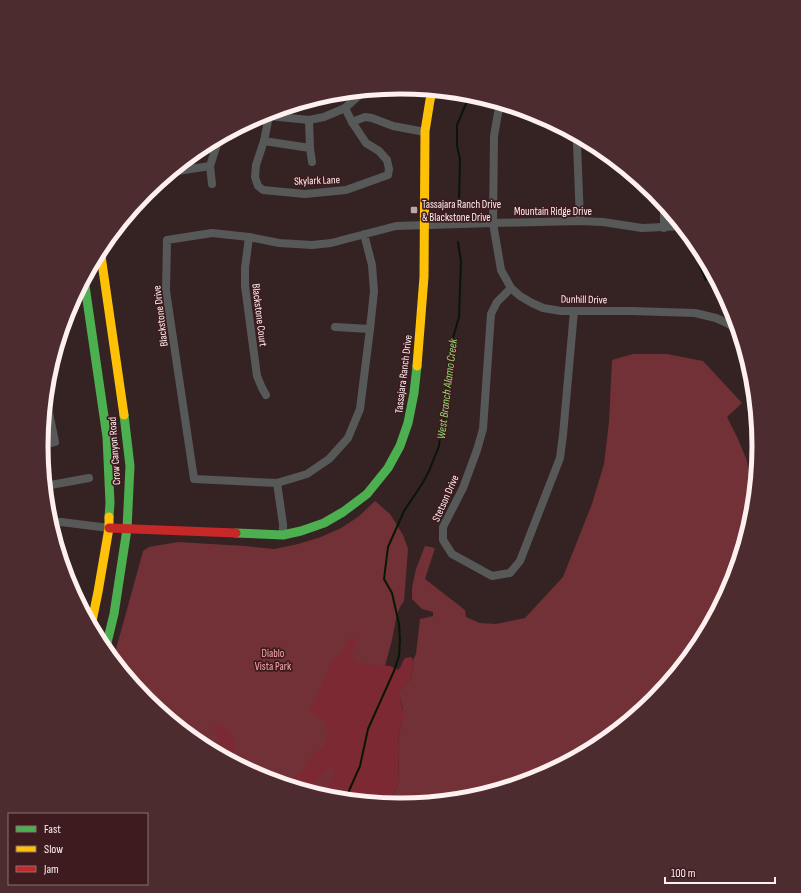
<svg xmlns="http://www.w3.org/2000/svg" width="801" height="893" font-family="'Sofia Sans Condensed',sans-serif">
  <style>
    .green { fill: #723136 }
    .forest { fill: #7d2934 }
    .water { fill: #091603 }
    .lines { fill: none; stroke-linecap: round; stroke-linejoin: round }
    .stream { stroke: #091603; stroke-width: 2 }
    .street { stroke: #575959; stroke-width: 8 }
    .fast { stroke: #4caf50; stroke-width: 9 }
    .slow { stroke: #ffc107; stroke-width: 9 }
    .jam { stroke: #c62828; stroke-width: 9 }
    .poi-dot { fill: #b8a8a9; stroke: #3d1b1e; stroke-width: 1.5 }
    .labels { text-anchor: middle; stroke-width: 3.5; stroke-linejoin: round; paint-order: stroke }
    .street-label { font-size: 11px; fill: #fff0f0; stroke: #3d1b1e }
    .poi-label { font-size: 11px; fill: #fff0f0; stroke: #3d1b1e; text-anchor: start }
    .park-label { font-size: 11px; fill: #faaaad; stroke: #3d1b1e }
    .water-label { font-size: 12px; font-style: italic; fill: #8fd86e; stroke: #3d1b1e }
    .rim { fill: none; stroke: #fff0f0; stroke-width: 5 }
  </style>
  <rect width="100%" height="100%" fill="#352324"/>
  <!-- green -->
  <g class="green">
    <path d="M 633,354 L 667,354 L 703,361 L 742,403 L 727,417 L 738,439 L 747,461 L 752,491 L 755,499 L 753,517 L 733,584 L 699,646 L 655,701 L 600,746 L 538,779 L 470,799 L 400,806 L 390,805 L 398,784 L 399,750 L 398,736 L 402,723 L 403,709 L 400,698 L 400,690 L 411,679 L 414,663 L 413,660 L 416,654 L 420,619 L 433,616 L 433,612 L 422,609 L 412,599 L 412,588 L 416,569 L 425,546 L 435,548 L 425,579 L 465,610 L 466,617 L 480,623 L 496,624 L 525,618 L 563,577 L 592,504 L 604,464 L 609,422 L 612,360 Z"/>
    <path d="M 375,501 L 390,514 L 403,535 L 408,549 L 404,601 L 400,607 L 397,614 L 392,640 L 368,729 L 330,799 L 263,779 L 201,745 L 146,701 L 113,660 L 142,555 L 143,551 L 149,547 L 178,542 L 245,546 L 274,549 L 298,544 L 321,537 L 341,528 L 358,517 Z"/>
  </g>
  <!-- forest -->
  <g class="forest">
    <path d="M 353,638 L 356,639 L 357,641 C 356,646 352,650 351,655 L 357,662 L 362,664 L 390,666 L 398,670 C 402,666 402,662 405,658 L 411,657 L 413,660 L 414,663 L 411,679 L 400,690 L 400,698 L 404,716 L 398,736 L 399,750 L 398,784 L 390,805 L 330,799 L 326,798 L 326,791 L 334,773 L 333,769 C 322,767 327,777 318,779 L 315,785 L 305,789 L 304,791 L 286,786 L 289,781 L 294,778 L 297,774 L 304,769 L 306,764 L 313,754 L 321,749 L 325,745 L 327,740 L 328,733 L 324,722 L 316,716 L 309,709 L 320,691 L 331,662 L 344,650 L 349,639 Z"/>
    <path d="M 220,724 C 225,727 236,739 235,746 C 235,748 234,750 234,752 C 233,756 236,762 238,765 L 224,758 L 215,729 L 215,726 Z"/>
  </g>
  <!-- water -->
  <path class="water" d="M 702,252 L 715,276 L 705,281 L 696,260 L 694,259 L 693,257 L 694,255 Z"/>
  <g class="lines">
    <!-- stream -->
    <g class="stream">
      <path d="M 459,201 L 460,159 L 457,146 L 457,125 L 470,94"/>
      <path d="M 346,801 L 348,793 L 360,766 L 368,729 L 394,671 L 399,656 L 400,640 L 399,624 L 392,593 L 384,579 L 388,547 L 404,511 L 422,484 L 429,471 L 439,446 L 440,435 L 445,415 L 445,395 L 453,363 L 452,341 L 459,317 L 461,261 L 458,242"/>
    </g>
    <!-- street -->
    <g class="street">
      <path d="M 502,103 L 498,113 L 494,136 L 493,223 L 501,270 L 511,288 L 520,296 L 532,303 L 543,308 L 561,311 L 631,311 L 695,313 L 716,318 L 729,324"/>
      <path d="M 263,114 L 269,116 L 309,120 L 324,117 L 345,108 L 364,91"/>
      <path d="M 269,116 L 264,141 L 256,165 L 255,177 L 258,186 L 263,190 L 305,194 L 346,190 L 388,175 L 389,169 L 387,160 L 379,151 L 366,143 L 352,122 L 345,108"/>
      <path d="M 309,120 L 310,148 L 312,162"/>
      <path d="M 352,122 L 365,117 L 372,118 L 393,126 L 425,132"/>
      <path d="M 579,136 L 577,143 L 580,221"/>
      <path d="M 264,141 L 310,148"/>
      <path d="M 210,166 L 212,184"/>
      <path d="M 171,172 L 210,166 L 219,138"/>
      <path d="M 664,203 L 664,228"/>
      <path d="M 364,234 L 372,265 L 374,291 L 370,329 L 360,409 L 348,438 L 329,459 L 307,474 L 277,483 L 194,479 L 166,291 L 167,240 L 212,233 L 249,237 L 279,243 L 312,245 L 331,243 L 396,226 L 493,223 L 580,221 L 603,222 L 642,228 L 683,226"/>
      <path d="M 249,237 L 245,268 L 245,286 L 257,376 L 262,388 L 266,395"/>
      <path d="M 511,288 L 497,302 L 491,314 L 483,429 L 477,450 L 463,488 L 443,527 L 443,540 L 452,554 L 492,576 L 510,573 L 520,561 L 560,458 L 563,435 L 574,311"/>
      <path d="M 735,317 L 729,324 L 740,332"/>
      <path d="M 335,327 L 370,329"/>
      <path d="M 56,351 L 59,351"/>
      <path d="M 41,446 L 55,442 L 46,398"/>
      <path d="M 758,453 L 760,451"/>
      <path d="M 277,483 L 283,524 L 283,535"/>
      <path d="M 45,486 L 89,478"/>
      <path d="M 50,524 L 61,522 L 109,528"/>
    </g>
    <!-- fast -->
    <g class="fast">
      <path d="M 84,279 L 107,437 L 110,503 L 109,517"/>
      <path d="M 236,533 L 283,535 L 301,531 L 324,523 L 343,512 L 367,494 L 388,468 L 400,446 L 408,423 L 414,393 L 417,366"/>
      <path d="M 105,651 L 114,614 L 127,529 L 130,466 L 124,415"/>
    </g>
    <!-- slow -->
    <g class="slow">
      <path d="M 100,249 L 124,415"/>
      <path d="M 417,366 L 424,277 L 425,131 L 430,100 L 433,90"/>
      <path d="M 91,626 L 98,592 L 109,528 L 109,517"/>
    </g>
    <!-- jam -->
    <path class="jam" d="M 109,528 L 236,533"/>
  </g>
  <!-- markers -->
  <rect class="poi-dot" x="410" y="206" width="8" height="8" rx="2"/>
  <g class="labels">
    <!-- street labels -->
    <g class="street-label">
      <text transform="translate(317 180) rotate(-2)" y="4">Skylark Lane</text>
      <text x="553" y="215">Mountain Ridge Drive</text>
      <text transform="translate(584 299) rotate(1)" y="4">Dunhill Drive</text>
      <text transform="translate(260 315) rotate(83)" y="4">Blackstone Court</text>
      <text transform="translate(160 316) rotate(-97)" y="4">Blackstone Drive</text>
      <text transform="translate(403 374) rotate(-83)" y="4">Tassajara Ranch Drive</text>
      <text transform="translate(114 451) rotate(-94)" y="4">Crow Canyon Road</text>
      <text transform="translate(445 498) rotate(-66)" y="4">Stetson Drive</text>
    </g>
    <!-- poi labels -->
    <g class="poi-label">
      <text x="422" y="208">Tassajara Ranch Drive<tspan x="422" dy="13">&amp; Blackstone Drive</tspan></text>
    </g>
    <!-- park labels -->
    <g class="park-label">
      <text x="273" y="657">Diablo<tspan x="273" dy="13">Vista Park</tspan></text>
    </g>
    <!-- water labels -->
    <g class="water-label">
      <text transform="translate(447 389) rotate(-83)" y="4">West Branch Alamo Creek</text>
    </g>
  </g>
  <!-- crop -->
  <path d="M0 0H801V893H0ZM48 446a352 352 0 1 1 704 0a352 352 0 1 1-704 0Z" fill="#4d2c2f" fill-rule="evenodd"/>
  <path class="rim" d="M48 446a352 352 0 1 1 704 0a352 352 0 1 1-704 0Z"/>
  <!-- legend -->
  <rect x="8" y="813" width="140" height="72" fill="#3d1b1e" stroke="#8b7072"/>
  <rect x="16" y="826" width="20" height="6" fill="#4caf50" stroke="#8b7072"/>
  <text x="44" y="833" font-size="12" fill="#fff0f0">Fast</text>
  <rect x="16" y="846" width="20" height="6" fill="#ffc107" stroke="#8b7072"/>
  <text x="44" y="853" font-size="12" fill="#fff0f0">Slow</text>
  <rect x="16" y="866" width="20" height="6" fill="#c62828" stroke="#8b7072"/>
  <text x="44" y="873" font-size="12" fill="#fff0f0">Jam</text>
  <!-- scale -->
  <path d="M665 877v6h110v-6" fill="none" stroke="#fff0f0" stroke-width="2"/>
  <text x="671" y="877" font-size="12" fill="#fff0f0" stroke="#3d1b1e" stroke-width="3" paint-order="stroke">100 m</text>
</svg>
